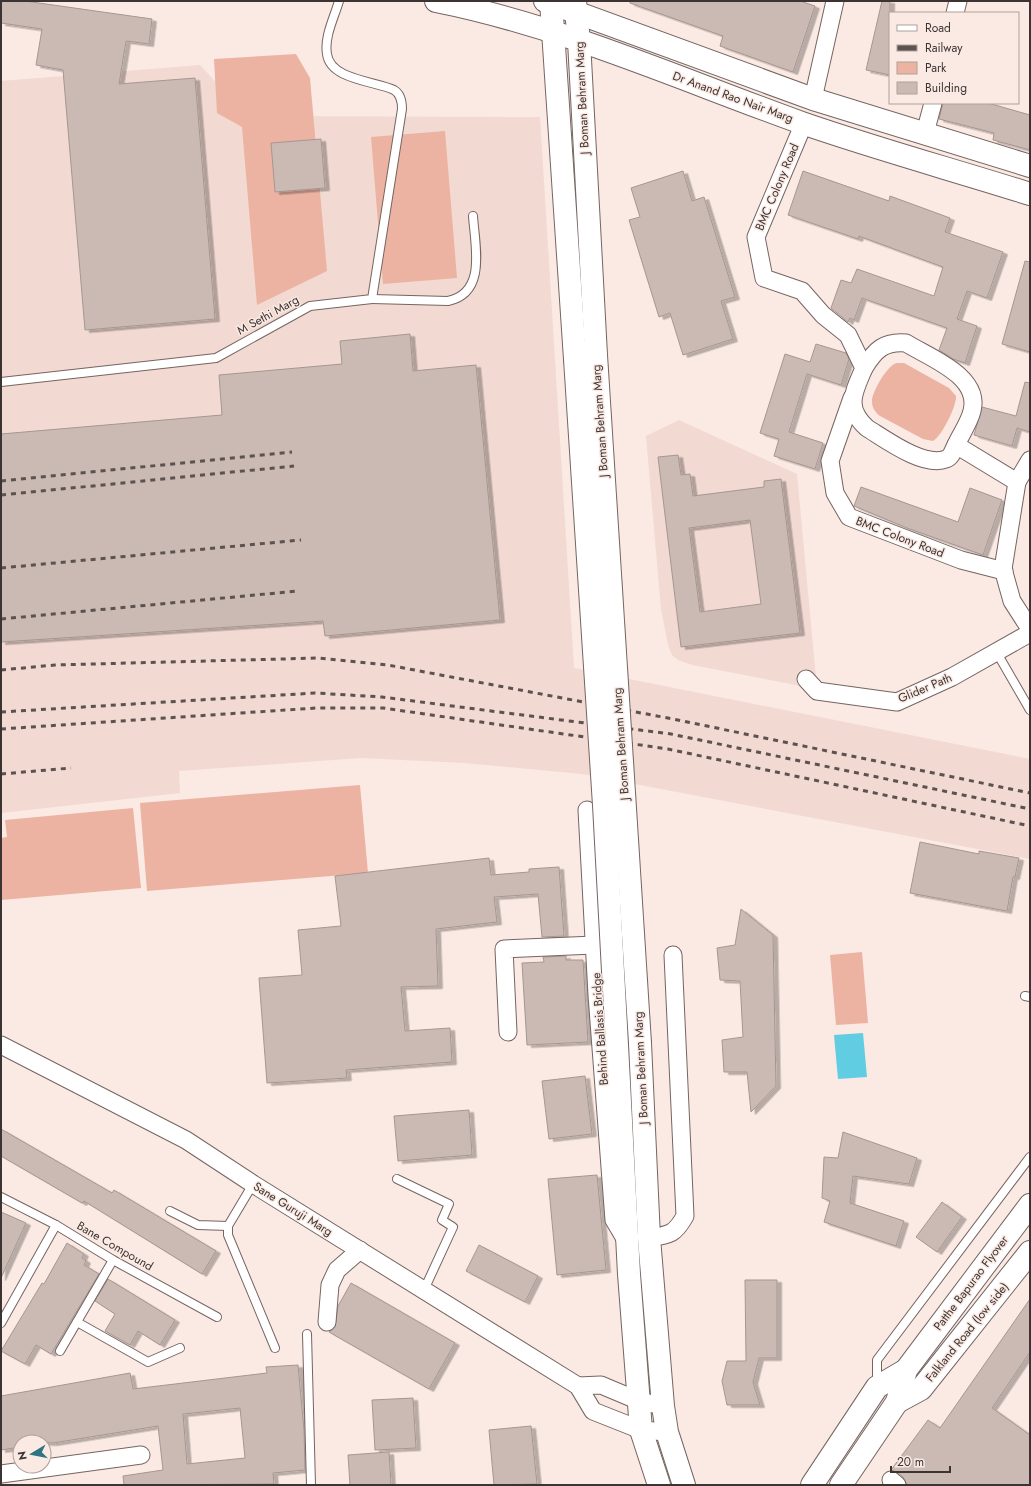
<svg xmlns="http://www.w3.org/2000/svg" width="1031" height="1486" font-family="Jost,sans-serif">
  <style>
    .built { fill: #f2d9d1 }
    .green { fill: #ecb3a2 }
    .water { fill: #61cde2 }
    .building { fill: #cbb9b4; stroke: #a69691; fill-rule: evenodd; filter: url(#shadow) }
    .lines { fill: none; stroke-linecap: round; stroke-linejoin: round }
    .lane-casing { stroke: #756561; stroke-width: 10 }
    .street-casing { stroke: #756561; stroke-width: 19 }
    .secondary-casing { stroke: #756561; stroke-width: 24 }
    .primary-casing { stroke: #756561; stroke-width: 24 }
    .lane { stroke: #fff; stroke-width: 8 }
    .street { stroke: #fff; stroke-width: 17 }
    .secondary { stroke: #fff; stroke-width: 22 }
    .primary { stroke: #fff; stroke-width: 22 }
    .rail { stroke: #5c5350; stroke-width: 3; stroke-dasharray: 5 5; stroke-linecap: butt }
    .primary-bridge-casing { stroke: #756561; stroke-width: 24; stroke-linecap: butt }
    .primary-bridge { stroke: #fff; stroke-width: 22 }
    .labels { text-anchor: middle; stroke-width: 3; stroke-linejoin: round; paint-order: stroke }
    .street-label { font-size: 12px; fill: #3b3432; stroke: #fbe9e3 }
  </style>
  <defs>
    <filter id="shadow"><feDropShadow dx="4.5" dy="2.5" stdDeviation="0" flood-color="#0004"/></filter>
  </defs>
  <rect width="100%" height="100%" fill="#fbe9e3"/>
  <!-- built -->
  <g class="built">
    <path d="M 200,65 L 247,116 L 540,117 L 574,668 L 1030,759 L 1030,859 L 582,774 L 464,763 L 361,758 L 179,771 L 180,793 L 1,813 L 1,81 Z"/>
    <path d="M 679,420 L 797,474 L 817,689 L 692,665 L 678,660 L 672,655 L 668,645 L 661,609 L 646,436 Z"/>
  </g>
  <!-- green -->
  <g class="green">
    <path d="M 296,54 L 310,78 L 327,271 L 257,305 L 242,127 L 217,113 L 214,59 Z"/>
    <path d="M 445,131 L 457,278 L 383,284 L 371,137 Z"/>
    <path d="M 897,363 L 904,363 L 949,388 L 956,396 C 957,405 942,436 933,441 L 923,439 L 880,416 C 876,413 872,408 872,402 C 871,393 888,364 897,363 Z"/>
    <path d="M 360,785 L 368,873 L 147,891 L 140,803 Z"/>
    <path d="M 133,808 L 141,888 L 1,900 L 1,838 L 7,837 L 5,820 Z"/>
    <path d="M 862,952 L 868,1023 L 836,1025 L 830,955 Z"/>
  </g>
  <!-- water -->
  <path class="water" d="M 863,1033 L 867,1077 L 838,1079 L 834,1035 Z"/>
  <!-- building -->
  <g class="building">
    <path d="M 1,1 L 25,1 L 152,19 L 149,44 L 126,41 L 119,84 L 195,78 L 215,319 L 85,330 L 63,70 L 36,65 L 42,29 L 1,23 Z"/>
    <path d="M 630,1 L 800,1 L 815,6 L 793,72 L 720,46 L 723,36 L 630,3 Z"/>
    <path d="M 882,1 L 890,1 L 890,75 L 866,70 Z"/>
    <path d="M 943,103 L 988,103 L 1030,115 L 1030,150 L 993,140 L 994,133 L 939,119 Z"/>
    <path d="M 321,139 L 325,188 L 275,192 L 271,143 Z"/>
    <path d="M 683,171 L 692,201 L 704,197 L 735,297 L 721,301 L 733,339 L 683,355 L 670,313 L 659,317 L 629,220 L 640,217 L 631,188 Z"/>
    <path d="M 803,171 L 889,201 L 890,196 L 950,218 L 945,232 L 1003,252 L 987,298 L 967,291 L 957,319 L 977,326 L 965,363 L 953,359 L 939,350 L 947,328 L 862,298 L 854,320 L 850,318 L 848,322 L 831,308 L 841,280 L 851,283 L 857,269 L 934,296 L 943,267 L 859,236 L 858,239 L 788,215 Z"/>
    <path d="M 1025,261 L 1030,262 L 1030,352 L 1002,344 Z"/>
    <path d="M 410,334 L 413,371 L 476,365 L 500,620 L 325,636 L 323,621 L 1,642 L 1,434 L 222,415 L 219,375 L 342,364 L 340,341 Z"/>
    <path d="M 816,344 L 846,353 L 849,359 L 841,385 L 807,374 L 789,432 L 823,443 L 815,469 L 774,456 L 779,439 L 760,433 L 785,354 L 810,362 Z"/>
    <path d="M 1025,382 L 1030,383 L 1030,432 L 1017,428 L 1012,446 L 974,435 L 982,407 L 1016,416 Z"/>
    <path d="M 678,455 L 681,475 L 690,474 L 693,496 L 764,487 L 764,481 L 781,479 L 800,633 L 681,647 L 658,457 ZM 750,520 L 761,604 L 700,612 L 689,528 Z"/>
    <path d="M 861,487 L 958,522 L 970,488 L 1002,500 L 983,555 L 907,528 L 854,506 Z"/>
    <path d="M 920,842 L 979,854 L 979,851 L 1019,858 L 1015,877 L 1013,877 L 1007,911 L 910,893 Z"/>
    <path d="M 489,858 L 491,875 L 529,872 L 529,869 L 559,867 L 564,936 L 542,937 L 538,894 L 494,897 L 497,922 L 436,929 L 438,986 L 401,987 L 405,1031 L 450,1028 L 452,1062 L 346,1070 L 347,1078 L 267,1083 L 259,978 L 302,975 L 298,930 L 341,926 L 335,876 Z"/>
    <path d="M 741,909 L 773,935 L 776,1086 L 751,1112 L 747,1072 L 724,1072 L 722,1040 L 743,1037 L 740,981 L 720,980 L 717,948 L 735,945 Z"/>
    <path d="M 566,956 L 566,960 L 583,960 L 588,1042 L 527,1045 L 522,963 L 544,962 L 543,957 Z"/>
    <path d="M 585,1076 L 592,1134 L 549,1139 L 542,1081 Z"/>
    <path d="M 469,1110 L 472,1155 L 398,1161 L 394,1116 Z"/>
    <path d="M 1,1129 L 112,1193 L 114,1190 L 216,1251 L 202,1274 L 84,1201 L 82,1203 L 1,1156 Z"/>
    <path d="M 843,1132 L 917,1158 L 909,1184 L 853,1176 L 850,1203 L 904,1221 L 896,1246 L 824,1222 L 830,1201 L 822,1198 L 824,1157 L 838,1158 Z"/>
    <path d="M 597,1175 L 606,1270 L 557,1275 L 548,1179 Z"/>
    <path d="M 942,1202 L 962,1217 L 937,1252 L 916,1237 Z"/>
    <path d="M 1,1212 L 26,1223 L 1,1278 Z"/>
    <path d="M 67,1243 L 84,1254 L 82,1258 L 86,1261 L 84,1265 L 99,1274 L 51,1354 L 36,1345 L 25,1364 L 1,1351 L 42,1283 L 44,1284 Z"/>
    <path d="M 479,1245 L 538,1276 L 525,1302 L 466,1271 Z"/>
    <path d="M 108,1279 L 175,1320 L 160,1345 L 138,1331 L 130,1345 L 105,1331 L 115,1314 L 95,1301 Z"/>
    <path d="M 745,1280 L 777,1280 L 777,1358 L 759,1358 L 753,1382 L 760,1405 L 727,1405 L 722,1381 L 727,1361 L 746,1361 Z"/>
    <path d="M 351,1283 L 455,1343 L 429,1389 L 329,1332 L 335,1327 L 338,1306 Z"/>
    <path d="M 1030,1299 L 1030,1352 L 992,1408 L 1030,1435 L 1030,1485 L 907,1485 L 903,1477 L 897,1472 L 891,1470 L 928,1420 L 940,1428 Z"/>
    <path d="M 298,1365 L 304,1430 L 305,1470 L 273,1473 L 274,1484 L 124,1485 L 123,1476 L 163,1470 L 158,1426 L 53,1443 L 20,1442 L 20,1447 L 1,1450 L 1,1396 L 130,1373 L 133,1389 L 267,1373 L 266,1367 ZM 240,1408 L 245,1458 L 187,1464 L 183,1414 Z"/>
    <path d="M 413,1398 L 416,1448 L 375,1450 L 372,1400 Z"/>
    <path d="M 531,1426 L 537,1484 L 494,1485 L 489,1430 Z"/>
    <path d="M 389,1452 L 391,1485 L 350,1485 L 348,1455 Z"/>
  </g>
  <g class="lines">
    <defs>
      <g id="lane">
        <path d="M 372,299 L 448,301 C 487,293 475,246 473,216"/>
        <path d="M 1,382 L 216,358 L 310,306 L 372,299 L 402,109 C 402,102 401,94 394,90 C 376,81 330,80 327,54 C 324,37 334,18 339,1"/>
        <path d="M 997,653 L 1030,710"/>
        <path d="M 1025,996 L 1030,997"/>
        <path d="M 397,1179 L 449,1204 L 442,1220 L 453,1227 L 424,1290"/>
        <path d="M 253,1184 L 228,1226 L 228,1235 L 275,1348"/>
        <path d="M 1,1197 L 56,1225 L 113,1260 L 217,1317"/>
        <path d="M 170,1211 L 198,1225 L 228,1226"/>
        <path d="M 77,1322 L 148,1362 L 180,1348"/>
        <path d="M 1,1323 L 56,1225"/>
        <path d="M 307,1334 L 311,1485"/>
        <path d="M 60,1351 L 113,1260"/>
        <path d="M 877,1384 L 877,1360 L 1030,1157"/>
      </g>
      <g id="street">
        <path d="M 955,13 L 958,1"/>
        <path d="M 813,99 L 835,1"/>
        <path d="M 804,123 L 756,237 L 764,278 L 802,291 L 823,315 L 848,335 L 864,368 C 854,392 844,407 867,428 C 885,439 924,468 946,459 C 952,457 953,450 956,445 L 1017,482 L 1003,569 L 1012,601 L 1030,629"/>
        <path d="M 925,133 L 933,103"/>
        <path d="M 864,368 C 875,350 884,341 906,343 C 930,358 981,376 972,411 C 969,423 961,434 956,445"/>
        <path d="M 852,398 L 830,461 L 835,493 L 849,517 L 961,560 L 1004,571"/>
        <path d="M 1017,482 L 1030,460"/>
        <path d="M 806,679 L 817,691 L 897,702 L 952,677 L 1030,633"/>
        <path d="M 587,810 L 597,995 L 614,1220 L 627,1242"/>
        <path d="M 508,1032 L 504,949 L 594,945"/>
        <path d="M 1,1045 L 186,1140 L 253,1184 L 578,1386 L 593,1411 L 641,1430 L 667,1432"/>
        <path d="M 649,1238 C 670,1235 675,1234 685,1216 L 673,955"/>
        <path d="M 327,1322 L 330,1285 L 337,1270 L 360,1250"/>
        <path d="M 578,1386 L 601,1385 L 639,1401 L 663,1406"/>
        <path d="M 1,1474 L 141,1455"/>
        <path d="M 891,1480 L 897,1485"/>
      </g>
      <g id="secondary">
        <path d="M 436,1 C 562,26 682,80 802,123 C 877,149 954,170 1030,194"/>
        <path d="M 545,1 L 813,99 L 1030,166"/>
        <path d="M 897,1402 L 921,1389 L 1030,1252"/>
        <path d="M 812,1485 L 877,1387 L 906,1370"/>
        <path d="M 841,1485 L 897,1402 L 906,1370 L 1030,1205"/>
      </g>
      <g id="primary">
        <path d="M 551,1 L 575,359"/>
        <path d="M 575,1 L 579,41 L 596,355"/>
        <path d="M 640,1043 L 649,1238 L 663,1406 L 667,1432 L 684,1485"/>
        <path d="M 617,1045 L 629,1274 L 641,1430 L 659,1485"/>
      </g>
    </defs>
    <!-- lane casing -->
    <use href="#lane" class="lane-casing"/>
    <!-- street casing -->
    <use href="#street" class="street-casing"/>
    <!-- secondary casing -->
    <use href="#secondary" class="secondary-casing"/>
    <!-- primary casing -->
    <use href="#primary" class="primary-casing"/>
    <!-- lane -->
    <use href="#lane" class="lane"/>
    <!-- street -->
    <use href="#street" class="street"/>
    <!-- secondary -->
    <use href="#secondary" class="secondary"/>
    <!-- primary -->
    <use href="#primary" class="primary"/>
    <!-- rail -->
    <g class="rail">
      <path d="M 1,481 L 292,452"/>
      <path d="M 1,495 L 294,466"/>
      <path d="M 1,568 L 301,540"/>
      <path d="M 1,619 L 298,591"/>
      <path d="M 1,670 L 55,665 L 319,658 L 388,665 L 673,719 L 1030,793"/>
      <path d="M 1,712 L 315,693 L 382,697 L 671,734 L 1030,809"/>
      <path d="M 1,729 L 316,708 L 383,708 L 668,749 L 1030,826"/>
      <path d="M 1,774 L 71,768"/>
    </g>
    <defs>
      <g id="primary-bridge">
        <path d="M 596,355 L 640,1043"/>
        <path d="M 575,359 L 604,805 L 617,1045"/>
      </g>
    </defs>
    <!-- primary-bridge casing -->
    <use href="#primary-bridge" class="primary-bridge-casing"/>
    <!-- primary-bridge -->
    <use href="#primary-bridge" class="primary-bridge"/>
  </g>
  <g class="labels">
    <!-- street labels -->
    <g class="street-label">
      <text transform="translate(733 97) rotate(20)" y="4">Dr Anand Rao Nair Marg</text>
      <text transform="translate(582 98) rotate(-93)" y="4">J Boman Behram Marg</text>
      <text transform="translate(777 187) rotate(-67)" y="4">BMC Colony Road</text>
      <text transform="translate(268 315) rotate(-29)" y="4">M Sethi Marg</text>
      <text transform="translate(600 421) rotate(-94)" y="4">J Boman Behram Marg</text>
      <text transform="translate(900 537) rotate(21)" y="4">BMC Colony Road</text>
      <text transform="translate(925 688) rotate(-23)" y="4">Glider Path</text>
      <text transform="translate(621 744) rotate(-94)" y="4">J Boman Behram Marg</text>
      <text transform="translate(600 1029) rotate(-94)" y="4">Behind Ballasis Bridge</text>
      <text transform="translate(641 1068) rotate(-93)" y="4">J Boman Behram Marg</text>
      <text transform="translate(293 1209) rotate(32)" y="4">Sane Guruji Marg</text>
      <text transform="translate(115 1246) rotate(30)" y="4">Bane Compound</text>
      <text transform="translate(971 1283) rotate(-53)" y="4">Patthe Bapurao Flyover</text>
      <text transform="translate(967 1332) rotate(-51)" y="4">Falkland Road (low side)</text>
    </g>
  </g>
  <!-- border -->
  <rect width="1031" height="1486" fill="none" stroke="#3b3432" stroke-width="4"/>
  <!-- legend -->
  <rect x="889" y="12" width="130" height="92" fill="#fbe9e3" stroke="#aea19c"/>
  <rect x="897" y="25" width="20" height="6" fill="#ffffff" stroke="#aea19c"/>
  <text x="925" y="32" font-size="12" fill="#3b3432">Road</text>
  <rect x="897" y="45" width="20" height="6" fill="#5c5350" stroke="#aea19c"/>
  <text x="925" y="52" font-size="12" fill="#3b3432">Railway</text>
  <rect x="897" y="62" width="20" height="12" fill="#ecb3a2" stroke="#aea19c"/>
  <text x="925" y="72" font-size="12" fill="#3b3432">Park</text>
  <rect x="897" y="82" width="20" height="12" fill="#cbb9b4" stroke="#aea19c"/>
  <text x="925" y="92" font-size="12" fill="#3b3432">Building</text>
  <!-- north arrow -->
  <g transform="translate(32 1454) rotate(260)"><circle r="19" fill="#fbe9e3" stroke="#aea19c"/>
  <path d="M0-3L7 15L0 10L-7 15Z" fill="#2f7482"/>
  <text y="-6" font-size="11" font-weight="bold" text-anchor="middle" fill="#3b3432">N</text>
  </g>
  <!-- scale -->
  <path d="M891 1466v6h59v-6" fill="none" stroke="#3b3432" stroke-width="2"/>
  <text x="897" y="1466" font-size="12" fill="#3b3432" stroke="#fbe9e3" stroke-width="3" paint-order="stroke">20 m</text>
</svg>
